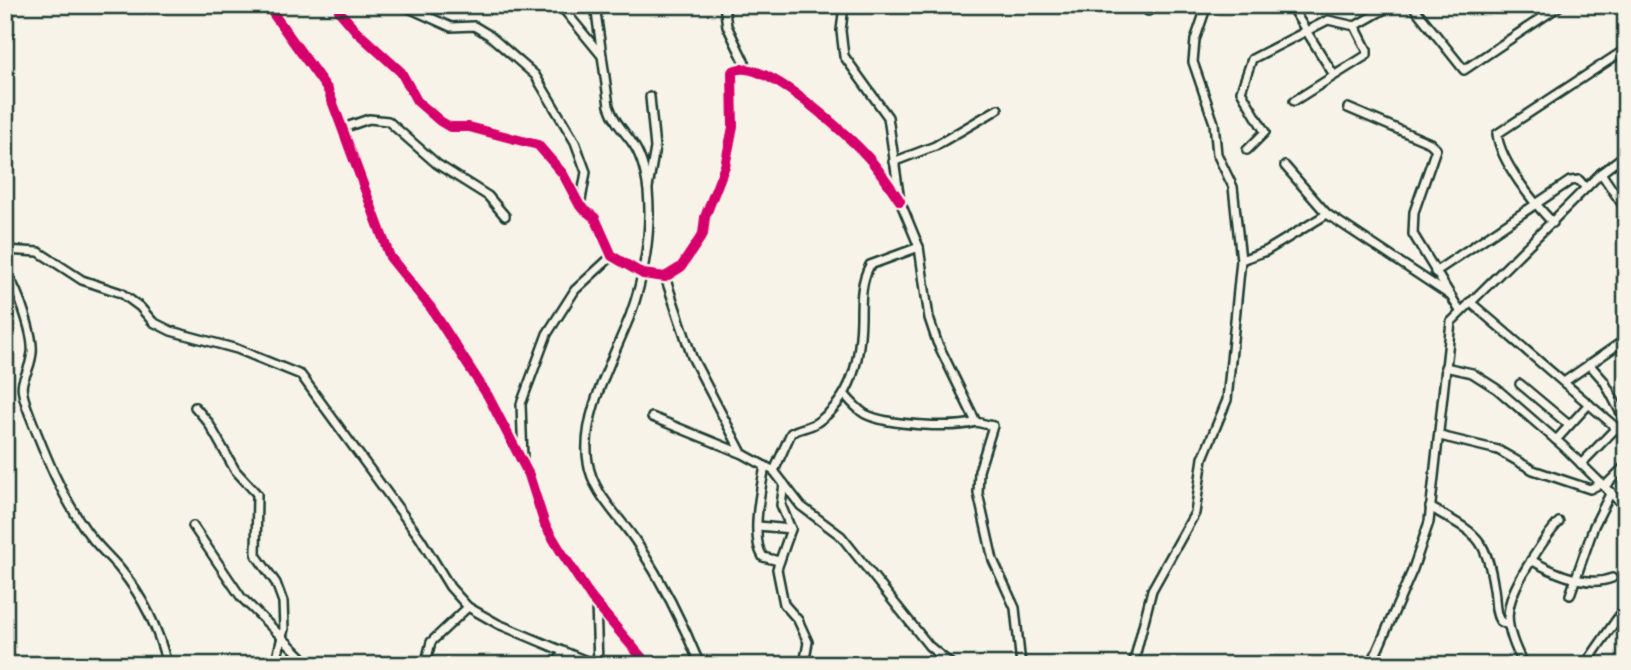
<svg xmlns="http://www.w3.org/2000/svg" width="1631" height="670" font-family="'Patrick Hand',sans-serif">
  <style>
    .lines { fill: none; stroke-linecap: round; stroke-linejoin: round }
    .minor-casing { stroke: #1f3d34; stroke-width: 12 }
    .minor { stroke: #f7f3e8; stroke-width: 7 }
    .cycleway-casing { stroke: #f7f3e8; stroke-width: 15 }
    .cycleway { stroke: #d6006c; stroke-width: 10 }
  </style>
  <rect width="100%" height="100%" fill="#f7f3e8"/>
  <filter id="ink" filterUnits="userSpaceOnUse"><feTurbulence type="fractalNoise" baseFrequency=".0143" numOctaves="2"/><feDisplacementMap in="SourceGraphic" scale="14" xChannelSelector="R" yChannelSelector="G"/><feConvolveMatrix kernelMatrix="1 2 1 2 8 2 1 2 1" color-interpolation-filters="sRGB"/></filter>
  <g filter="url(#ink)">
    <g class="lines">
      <defs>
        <g id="minor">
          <path d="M 267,5 L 328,90 L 390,257 L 431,308 L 488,396 L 529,475 L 545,525 L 560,550 L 592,599 L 648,665"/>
          <path d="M 402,5 L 451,27 L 474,26 L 489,35 L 535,75 L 575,142 L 586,172 L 580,206"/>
          <path d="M 560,5 L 602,56"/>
          <path d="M 595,5 L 609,106 C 614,121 622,129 631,141 C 641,154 646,175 648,191 C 652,232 644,278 630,316 C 614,357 580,417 588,462 C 593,495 620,516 637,543 C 661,580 683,623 700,665"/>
          <path d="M 724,5 L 727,26 L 747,67"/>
          <path d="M 844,5 L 841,31 L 844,56 L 888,117 L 900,201 L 919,247 L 929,318 L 937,342 L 976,422 L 993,426 L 979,471 L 978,493 L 993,560 L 1015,608 L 1021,665"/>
          <path d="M 1148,5 L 1148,11"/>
          <path d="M 1290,5 L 1334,75"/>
          <path d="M 1412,5 L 1464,70 L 1561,5"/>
          <path d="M 339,11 L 357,32 L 401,72 L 417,101 L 440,121 L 450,127 L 469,127 L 538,145 L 563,174 L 580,206 L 595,218 L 612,256 L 643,274 L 665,277 L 681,267 L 703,234 L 705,217 L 725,166 L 733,127 L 732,72 C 758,52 845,133 864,153 C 878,167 889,185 900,201"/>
          <path d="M 1294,101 L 1367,55 L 1367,50 L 1355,26"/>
          <path d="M 1348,108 L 1430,143 L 1436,149 L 1414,212 L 1413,234 L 1460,311"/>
          <path d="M 343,128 L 369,119 L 388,121 L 437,164 L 488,196 L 505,216"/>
          <path d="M 1247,150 L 1265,132 L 1241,91 L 1252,59 L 1328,20 L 1355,26 L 1392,5"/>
          <path d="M 893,162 L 935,146 L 998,109"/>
          <path d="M 1285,166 L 1327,214 L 1451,296"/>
          <path d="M 1601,173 L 1626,210"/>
          <path d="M 648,188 L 655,148 L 650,97"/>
          <path d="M 1553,223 C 1533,202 1501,163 1497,134 L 1626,49"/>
          <path d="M 5,250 L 39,252 L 82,280 L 121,293 L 140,307 L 153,322 L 171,331 L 237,349 L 301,375 L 420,538 L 450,587 L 468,607 L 498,624 L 596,665"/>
          <path d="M 1241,260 L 1266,251 L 1327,214"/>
          <path d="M 5,272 C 17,286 34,335 32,353 C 28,384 14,374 29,413 C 45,454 60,493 85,529 C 95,544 109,556 120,569 C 143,597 159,630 167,665"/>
          <path d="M 1435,272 L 1570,181 L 1579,180 L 1586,188"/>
          <path d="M 665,277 L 692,357 L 742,453"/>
          <path d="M 1470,302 L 1626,436"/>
          <path d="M 1589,364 L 1604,381 L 1626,423"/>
          <path d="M 1445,367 L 1472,373 L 1497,389 L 1563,446 L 1626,508"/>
          <path d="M 1564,382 L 1626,339"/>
          <path d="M 1520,384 L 1569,425"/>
          <path d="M 845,395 C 851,402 857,409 865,414 C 886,425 954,429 976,422"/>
          <path d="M 195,407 L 208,422 L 235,470 L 257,494 L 256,555 L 276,583 L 283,602 L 284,629 L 275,665"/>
          <path d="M 652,417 L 743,454 L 774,471 L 801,506 L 841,536 L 929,646 L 952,665"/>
          <path d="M 1440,436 L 1498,450 L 1533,470 L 1590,489 L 1602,483"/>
          <path d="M 1556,440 L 1589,404"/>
          <path d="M 523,459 L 521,404 L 547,334 L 575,290 L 612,256"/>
          <path d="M 1581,464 L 1616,428"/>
          <path d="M 765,466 C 761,488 750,538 763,557 L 779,561"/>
          <path d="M 774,471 L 791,433 C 799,428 808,428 816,423 C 853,399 860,359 861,318 C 861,299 861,281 870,265 L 919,247"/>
          <path d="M 784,484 L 781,505 L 791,529 L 777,569 L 784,604 L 798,620 L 808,642 L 804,665"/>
          <path d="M 1605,486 L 1626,465"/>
          <path d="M 1430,507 C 1475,534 1486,534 1494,589 C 1496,600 1494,612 1500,621 L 1508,625"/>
          <path d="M 193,526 L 241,597 L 310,665"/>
          <path d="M 758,526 L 791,529"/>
          <path d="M 1531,560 C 1554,573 1587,588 1612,578"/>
          <path d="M 1570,595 L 1594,526 L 1611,492"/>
          <path d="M 596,603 L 598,665"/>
          <path d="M 425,665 L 431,642 L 468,607"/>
          <path d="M 556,665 L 563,652"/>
          <path d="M 1133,665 L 1152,590 L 1195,513 L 1203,458 L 1227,400 L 1241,260 L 1233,187 L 1217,154 L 1214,123 L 1193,62 L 1195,40 L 1207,5"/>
          <path d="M 1371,665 L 1413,569 L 1429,522 L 1451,322 L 1601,173 L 1626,154"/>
          <path d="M 1524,665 C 1502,624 1503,606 1527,567 C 1537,551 1546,536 1559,522"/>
          <path d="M 1585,665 L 1626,606"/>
        </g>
      </defs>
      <!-- minor casing -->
      <use href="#minor" class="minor-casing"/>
      <!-- minor -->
      <use href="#minor" class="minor"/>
      <defs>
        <g id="cycleway">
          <path d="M 267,5 L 328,90 L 390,257 L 431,308 L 488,396 L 529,475 L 545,525 L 560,550 L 592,599 L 648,665"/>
          <path d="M 339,11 L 357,32 L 401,72 L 417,101 L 440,121 L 450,127 L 469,127 L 538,145 L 563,174 L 580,206 L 595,218 L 612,256 L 643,274 L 665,277 L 681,267 L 703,234 L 705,217 L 725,166 L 733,127 L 732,72 C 758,52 845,133 864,153 C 878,167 889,185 900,201"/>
        </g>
      </defs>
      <!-- cycleway casing -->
      <use href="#cycleway" class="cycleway-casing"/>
      <!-- cycleway -->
      <use href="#cycleway" class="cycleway"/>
    </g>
  </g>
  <!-- margin -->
  <rect width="1631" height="670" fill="none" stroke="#f7f3e8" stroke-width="28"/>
  <rect x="14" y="14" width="1603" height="642" fill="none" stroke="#1f3d34" stroke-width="2.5" filter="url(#ink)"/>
</svg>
